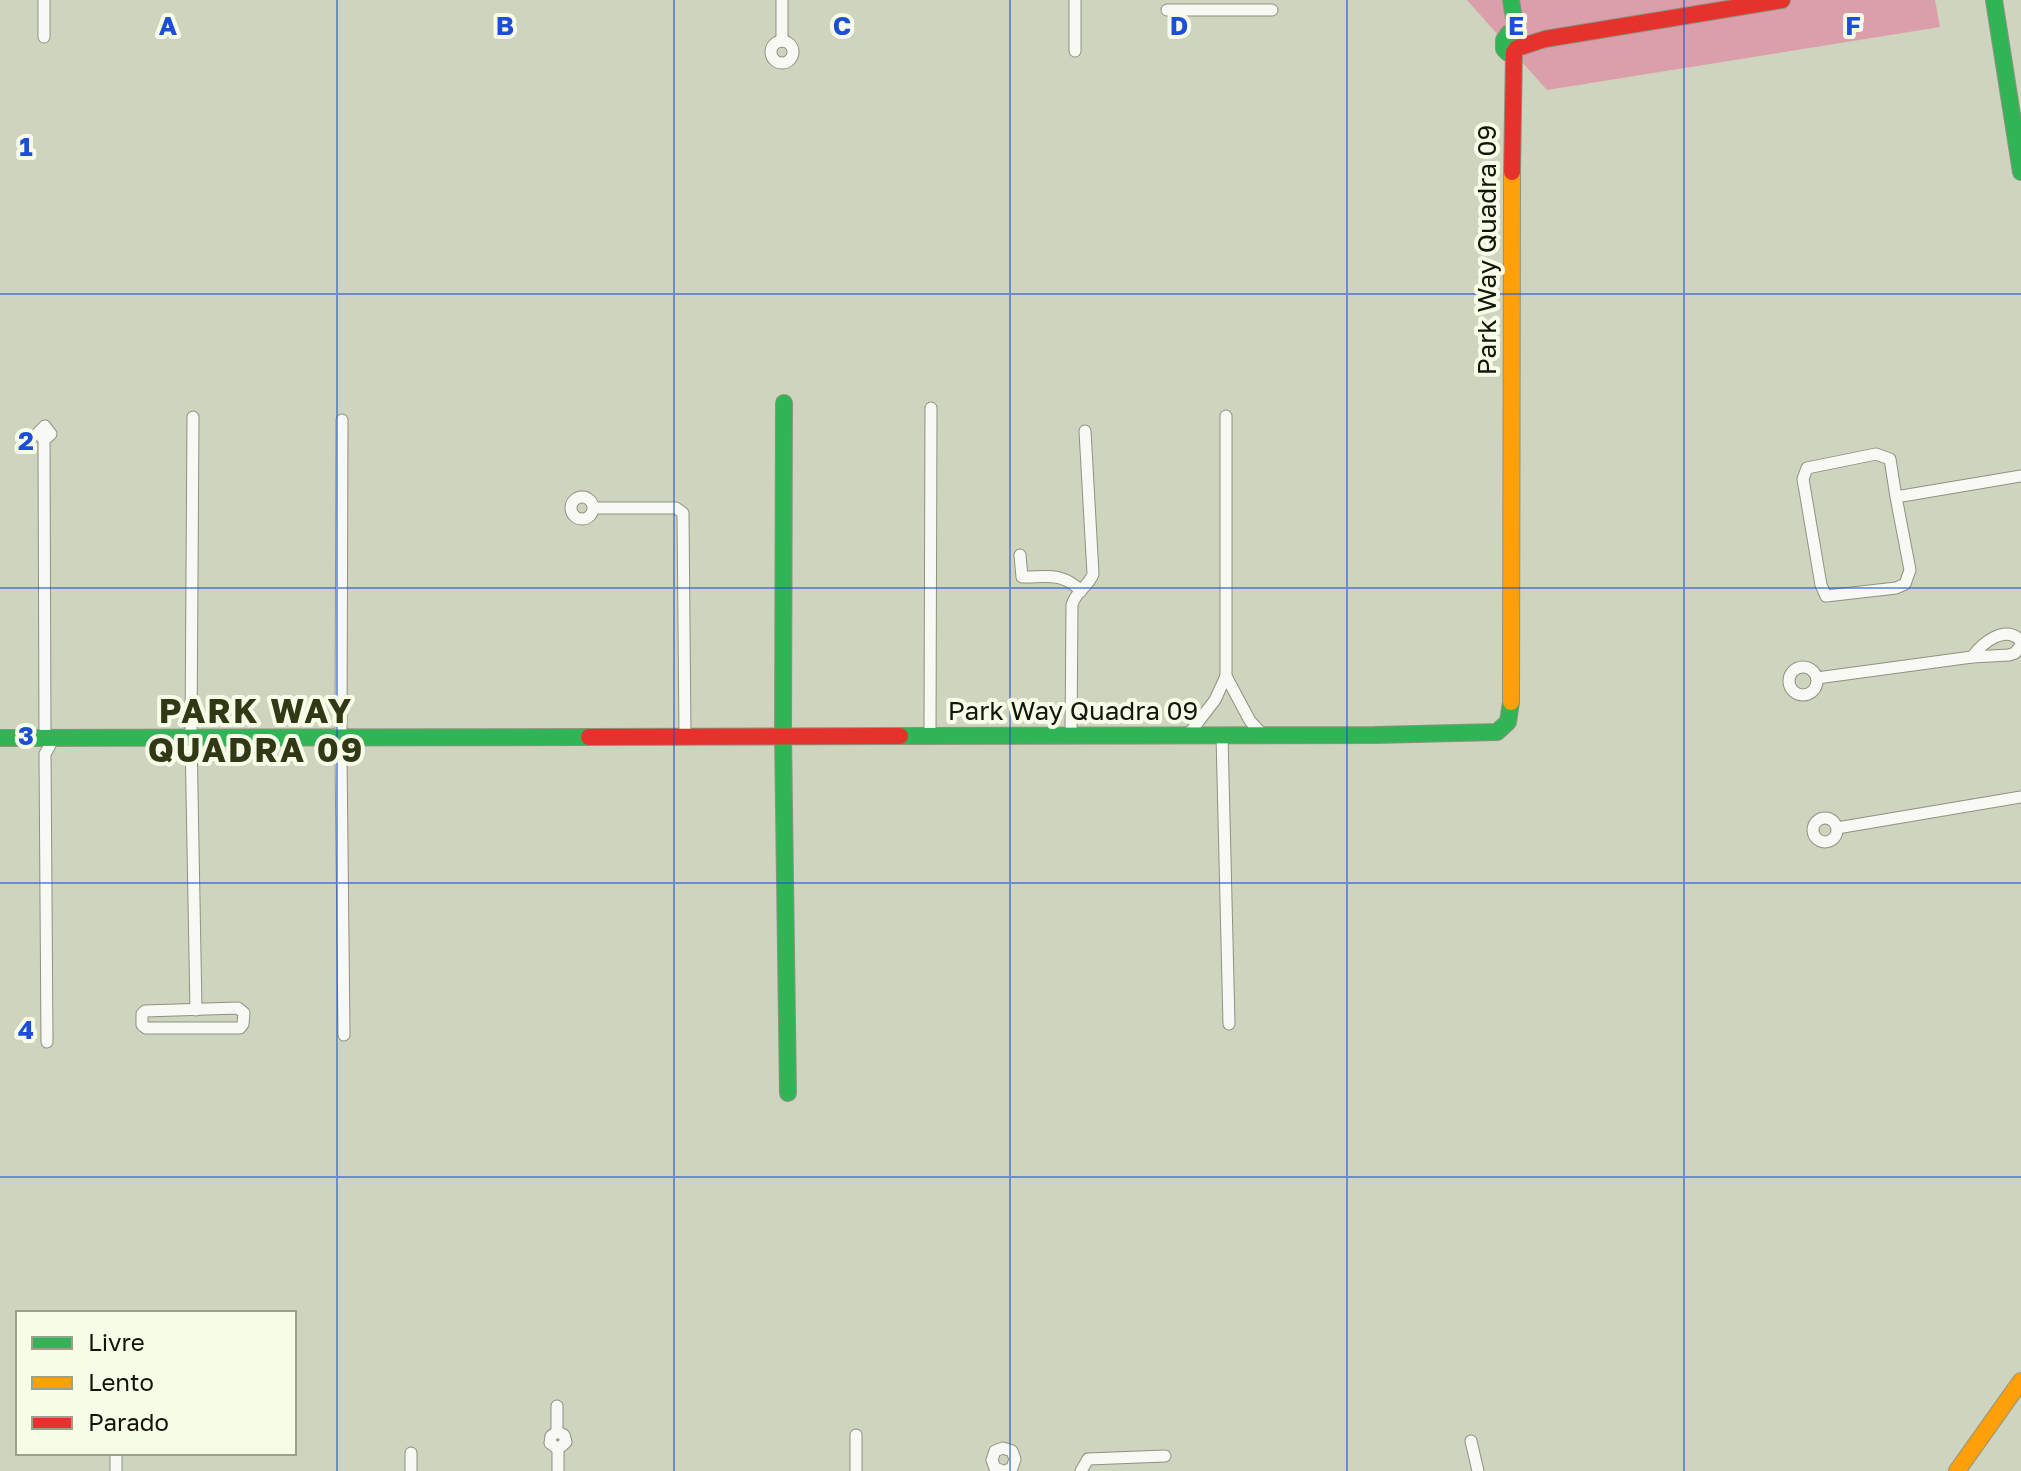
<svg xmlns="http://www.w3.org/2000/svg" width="2021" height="1471" font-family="'Golos Text',sans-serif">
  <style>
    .forest { fill: #db9fab }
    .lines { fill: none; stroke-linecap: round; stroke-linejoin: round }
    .street-casing { stroke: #8e9281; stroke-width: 13 }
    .fast-casing { stroke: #8e9281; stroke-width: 18 }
    .slow-casing { stroke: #8e9281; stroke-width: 18 }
    .jam-casing { stroke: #8e9281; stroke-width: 18 }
    .street { stroke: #f8f9f5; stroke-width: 11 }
    .fast { stroke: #30b455; stroke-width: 16 }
    .slow { stroke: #ff9f0a; stroke-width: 16 }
    .jam { stroke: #e5322d; stroke-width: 16 }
    .grid { fill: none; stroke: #1d4ed8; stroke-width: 2; stroke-opacity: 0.55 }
    .labels { text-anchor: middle; stroke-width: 8; stroke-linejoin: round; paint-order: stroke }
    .street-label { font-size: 26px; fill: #131607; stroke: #f6fce7 }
    .district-label { font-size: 34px; font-weight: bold; letter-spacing: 2px; fill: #303815; stroke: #f6fce7 }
    .grid-label { font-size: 26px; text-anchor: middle; font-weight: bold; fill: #1d4ed8; stroke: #f6fce7; stroke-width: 8; stroke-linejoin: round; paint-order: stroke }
  </style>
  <rect width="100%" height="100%" fill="#ced4be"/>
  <!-- forest -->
  <path class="forest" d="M 1467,0 L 1935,0 L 1940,27 L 1547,90 Z"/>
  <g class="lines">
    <defs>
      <g id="street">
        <path d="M 44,0 L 44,37"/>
        <path d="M 782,0 L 782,41"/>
        <path d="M 1167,10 L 1272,10"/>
        <circle cx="782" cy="52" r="11"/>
        <path d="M 1075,51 L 1075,0"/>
        <path d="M 1226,416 L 1226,676 L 1250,721 L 1263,735"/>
        <path d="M 193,417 L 191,736 L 196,1010"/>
        <path d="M 44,440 L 51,434 L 45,426 L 38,433 L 44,440 L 45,738"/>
        <circle cx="582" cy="508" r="11"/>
        <path d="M 1896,497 L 1910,570 L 1905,584 L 1896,588 L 1826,596 L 1821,585 L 1803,479 L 1807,468 L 1876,454 L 1890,459 L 1896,497 L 2021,476"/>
        <path d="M 594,508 L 676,508 L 683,513 L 685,736"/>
        <path d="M 1020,555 L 1022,577 C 1047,577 1062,572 1081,591"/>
        <path d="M 1972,657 C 1982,643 2005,624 2021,641"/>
        <circle cx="1803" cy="681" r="14"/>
        <path d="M 1817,678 L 1972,657 L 2009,655 L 2015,653 L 2021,645"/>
        <path d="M 334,735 L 341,754 L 344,1035"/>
        <path d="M 341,735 L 342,420"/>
        <path d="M 1071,735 L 1072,605 C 1075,592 1089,586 1093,574 L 1085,431"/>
        <path d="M 1188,735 L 1215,700 L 1226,676"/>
        <path d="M 1222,735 L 1229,1024"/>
        <path d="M 930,736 L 931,408"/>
        <circle cx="1825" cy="830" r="12"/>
        <path d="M 1837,828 L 2021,797"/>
        <path d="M 238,1008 L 244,1013 L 243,1024 L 240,1028 L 146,1028 L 142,1025 L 142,1014 L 145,1011 Z"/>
        <path d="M 47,1042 L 45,754 L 54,738"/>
        <path d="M 557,1406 L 557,1432"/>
        <path d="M 1471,1441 L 1478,1471"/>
        <path d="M 116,1471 L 116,1453"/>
        <path d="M 411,1471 L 411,1453"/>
        <path d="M 558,1471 L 558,1449 L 566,1442 L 564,1435 L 557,1432 L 551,1436 L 550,1443 L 558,1449"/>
        <path d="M 856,1471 L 856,1435"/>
        <path d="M 1003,1471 L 995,1468 L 992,1460 L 995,1451 L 1003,1448 L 1012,1451 L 1015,1459 L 1012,1468 L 1005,1471"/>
        <path d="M 1081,1471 L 1088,1459 L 1165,1456"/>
      </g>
      <g id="fast">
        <path d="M 1511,0 L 1518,43 L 1514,52 L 1508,53 L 1504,49 L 1504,40 L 1509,33 L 1515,34"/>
        <path d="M 1994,0 L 2021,172"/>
        <path d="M 784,403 L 783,736 L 788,1093"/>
        <path d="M 900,736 L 1375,735 L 1497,732 L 1508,722 L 1511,702"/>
        <path d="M 0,738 L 589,737"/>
      </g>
      <g id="slow">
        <path d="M 1511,702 L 1512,172"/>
        <path d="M 1957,1471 L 2021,1381"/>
      </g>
      <g id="jam">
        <path d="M 1517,48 L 1545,39 L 1782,0"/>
        <path d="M 1512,172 L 1514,52"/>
        <path d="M 589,737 L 900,736"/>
      </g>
    </defs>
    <!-- street casing -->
    <use href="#street" class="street-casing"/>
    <!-- fast casing -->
    <use href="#fast" class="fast-casing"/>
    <!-- slow casing -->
    <use href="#slow" class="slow-casing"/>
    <!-- jam casing -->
    <use href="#jam" class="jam-casing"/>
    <!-- street -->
    <use href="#street" class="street"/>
    <!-- fast -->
    <use href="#fast" class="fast"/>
    <!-- slow -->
    <use href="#slow" class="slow"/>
    <!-- jam -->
    <use href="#jam" class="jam"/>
  </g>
  <!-- grid -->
  <path class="grid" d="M 337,0 L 337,1471M 674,0 L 674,1471M 1010,0 L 1010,1471M 1347,0 L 1347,1471M 1684,0 L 1684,1471M 0,294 L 2021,294M 0,588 L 2021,588M 0,883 L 2021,883M 0,1177 L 2021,1177"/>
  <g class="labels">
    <!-- street labels -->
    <g class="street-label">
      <text transform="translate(1487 250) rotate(-90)" y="9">Park Way Quadra 09</text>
      <text x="1073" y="720">Park Way Quadra 09</text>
    </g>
    <!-- district labels -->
    <g class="district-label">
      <text x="256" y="723">PARK WAY<tspan x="256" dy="39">QUADRA 09</tspan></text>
    </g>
  </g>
  <g class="grid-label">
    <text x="168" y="35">A</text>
    <text x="505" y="35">B</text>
    <text x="842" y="35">C</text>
    <text x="1179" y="35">D</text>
    <text x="1516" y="35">E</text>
    <text x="1853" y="35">F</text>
    <text x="26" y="156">1</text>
    <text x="26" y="450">2</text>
    <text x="26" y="745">3</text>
    <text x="26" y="1039">4</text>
  </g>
  <!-- legend -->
  <rect x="16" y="1311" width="280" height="144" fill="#f6fce7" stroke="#9ba08d" stroke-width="2"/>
  <rect x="32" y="1337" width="40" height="12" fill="#30b455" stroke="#9ba08d" stroke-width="2"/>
  <text x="88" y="1351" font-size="24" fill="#131607">Livre</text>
  <rect x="32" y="1377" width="40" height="12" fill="#ff9f0a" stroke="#9ba08d" stroke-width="2"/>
  <text x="88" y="1391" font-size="24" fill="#131607">Lento</text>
  <rect x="32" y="1417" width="40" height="12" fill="#e5322d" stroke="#9ba08d" stroke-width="2"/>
  <text x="88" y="1431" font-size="24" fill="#131607">Parado</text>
</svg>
